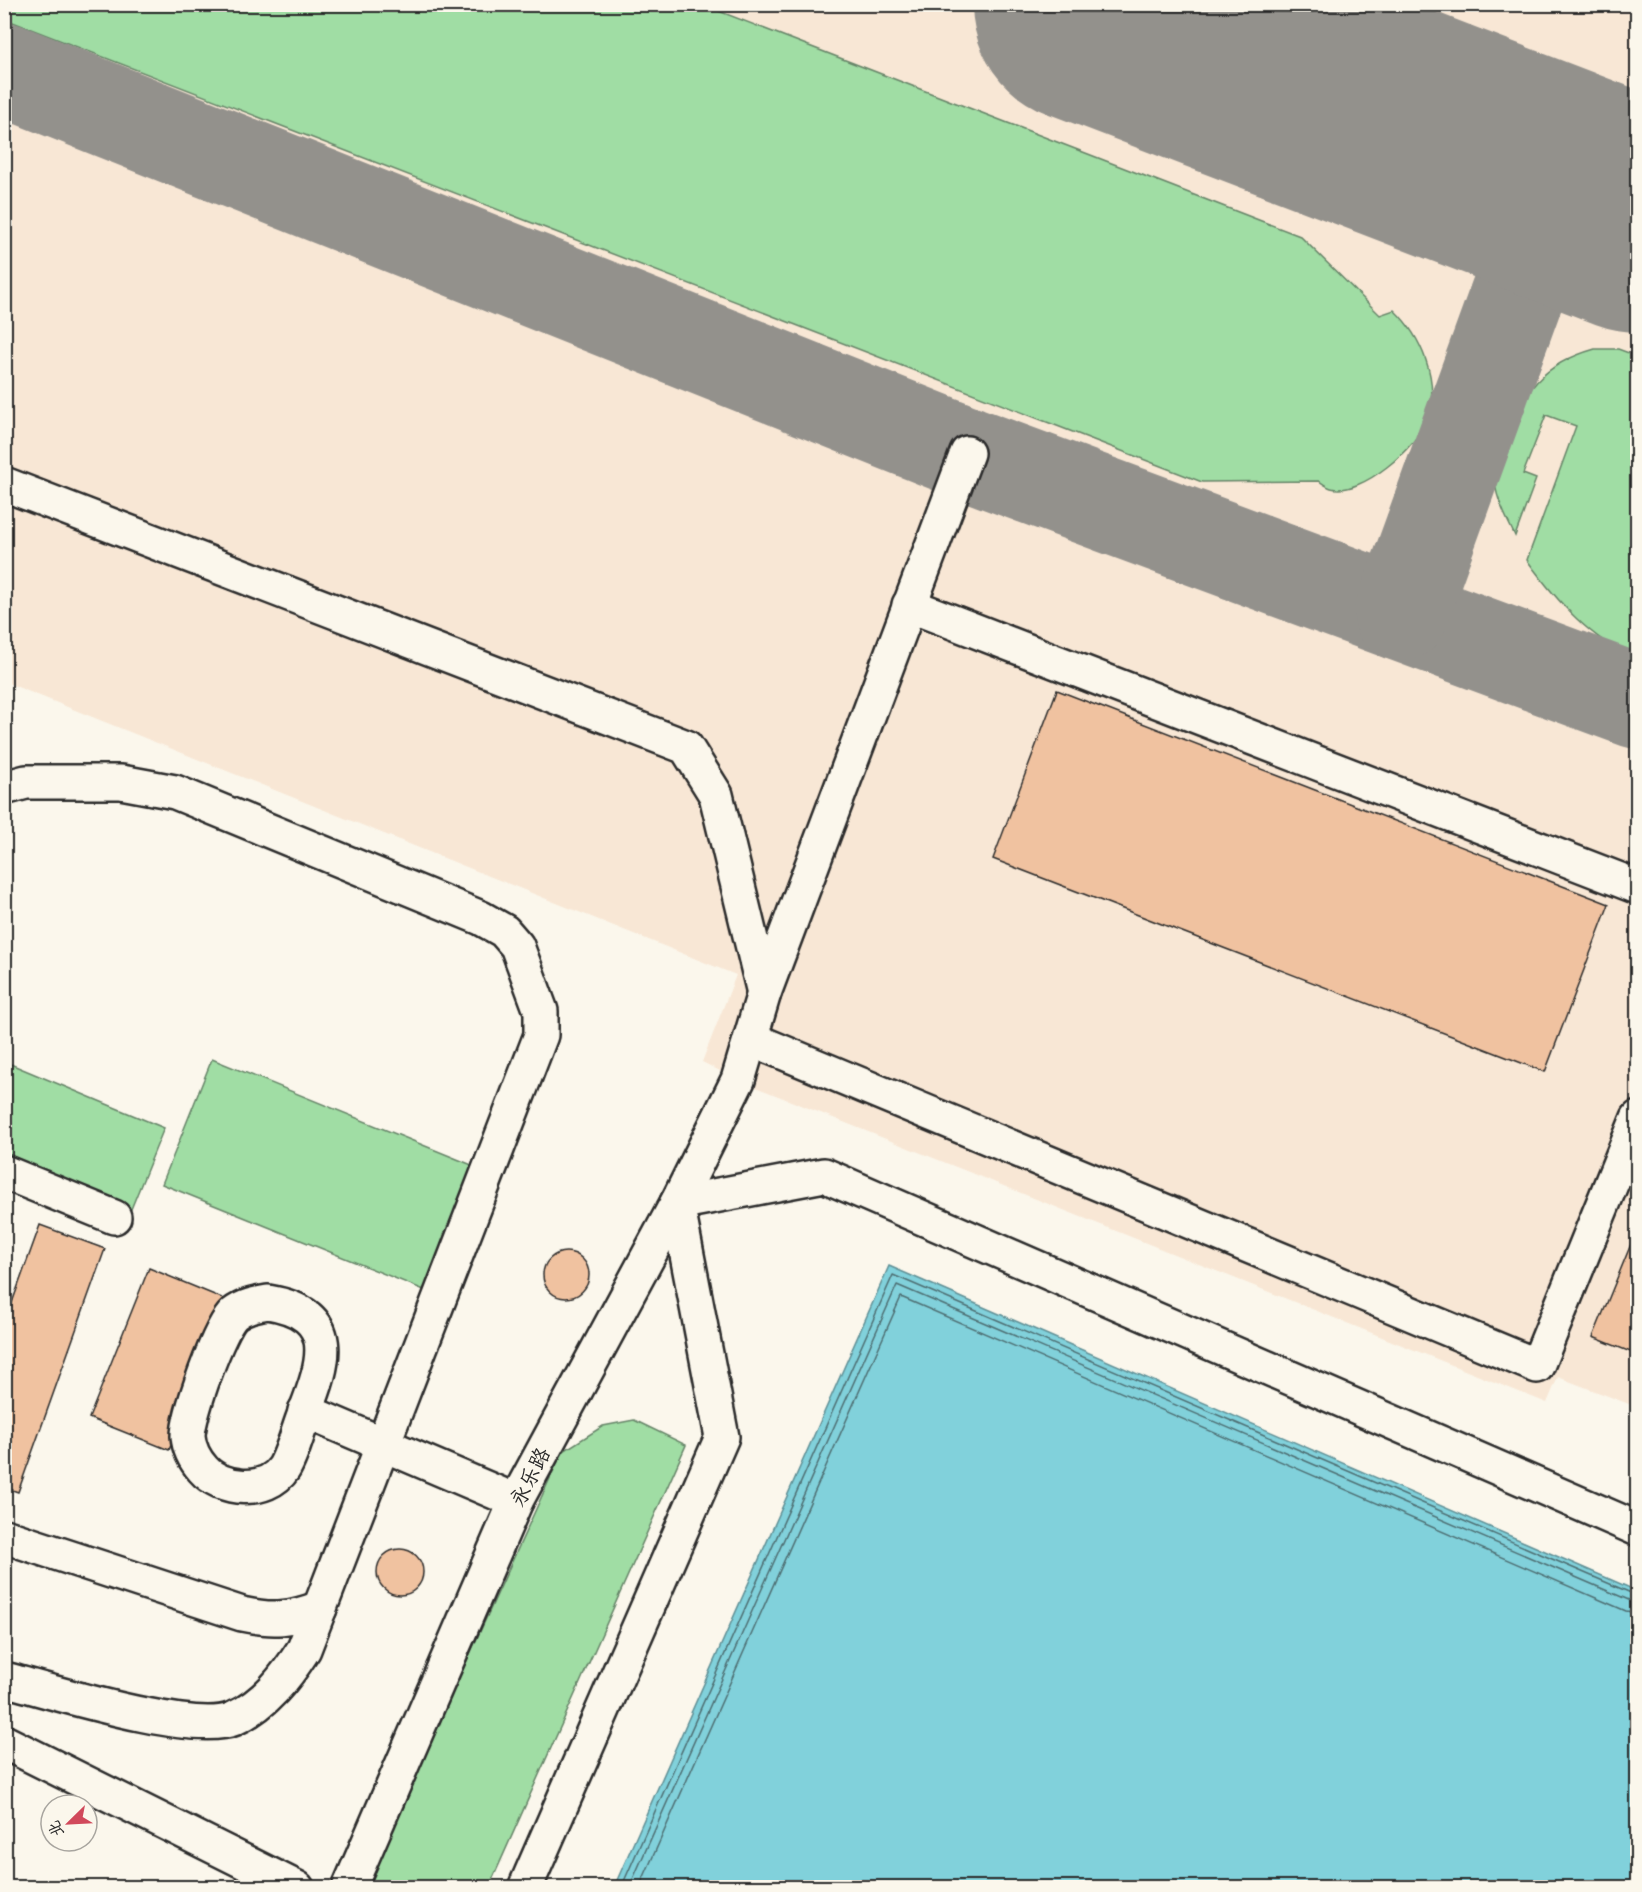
<svg xmlns="http://www.w3.org/2000/svg" width="1642" height="1892" font-family="'Patrick Hand','LXGW WenKai TC',sans-serif">
  <style>
    .built { fill: #f8e7d5 }
    .green { fill: #a0dda4; stroke: #668468; stroke-width: 1.5 }
    .water { fill: #81d1db; stroke: #5f8f95; stroke-width: 1.5 }
    .lines { fill: none; stroke-linecap: round; stroke-linejoin: round }
    .shore { stroke: #4d6d71; stroke-width: 1.5 }
    .taxiway { stroke: #93918c; stroke-width: 94 }
    .runway { stroke: #93918c; stroke-width: 234 }
    .building { fill: #f0c2a0; stroke: #2b2b2b; stroke-width: 1.5 }
    .minor-casing { stroke: #2b2b2b; stroke-width: 38 }
    .minor { stroke: #fbf7ec; stroke-width: 33 }
    .labels { text-anchor: middle; stroke-width: 4.5; stroke-linejoin: round; paint-order: stroke }
    .street-label { font-size: 21px; fill: #2b2b2b; stroke: #fbf7ec }
  </style>
  <rect width="100%" height="100%" fill="#fbf7ec"/>
  <filter id="ink" filterUnits="userSpaceOnUse"><feTurbulence type="fractalNoise" baseFrequency=".0167" numOctaves="2"/><feDisplacementMap in="SourceGraphic" scale="12" xChannelSelector="R" yChannelSelector="G"/><feConvolveMatrix kernelMatrix="1 2 1 2 8 2 1 2 1" color-interpolation-filters="sRGB"/></filter>
  <g filter="url(#ink)">
    <!-- built -->
    <path class="built" d="M 5,5 L 1637,5 L 1637,1407 L 1558,1377 L 1547,1403 L 738,1080 L 702,1062 L 736,975 L 5,682 Z"/>
    <!-- green -->
    <g class="green">
      <path d="M 4,5 L 703,5 L 1300,236 L 1380,315 L 1394,310 C 1421,336 1441,381 1427,419 C 1418,446 1361,497 1331,488 C 1327,487 1322,483 1319,481 L 1202,482 L 5,19 Z"/>
      <path d="M 1595,349 L 1618,349 L 1637,356 L 1637,659 C 1590,640 1557,601 1527,560 L 1576,426 L 1546,415 L 1523,474 L 1536,479 L 1515,536 C 1506,517 1492,492 1495,470 C 1496,460 1502,449 1506,439 C 1524,390 1542,364 1595,349 Z"/>
      <path d="M 212,1059 L 484,1170 L 434,1294 L 162,1184 Z"/>
      <path d="M 8,1063 L 164,1128 L 127,1219 L 5,1167 L 4,1070 Z"/>
      <path d="M 634,1420 L 686,1445 L 489,1887 L 363,1888 L 562,1452 L 603,1426 Z"/>
    </g>
    <!-- water -->
    <path class="water" d="M 889,1266 L 1637,1591 L 1637,1887 L 614,1887 Z"/>
    <g class="lines">
      <!-- shore -->
      <g class="shore">
        <path d="M 621,1888 L 893,1275 L 1638,1596"/>
        <path d="M 629,1888 L 897,1285 L 1638,1604"/>
        <path d="M 639,1888 L 901,1297 L 1626,1611 L 1638,1613"/>
      </g>
      <!-- taxiway -->
      <g class="taxiway">
        <path d="M 4,69 L 967,453 L 1638,702"/>
        <path d="M 1609,204 L 1638,227"/>
        <path d="M 1401,614 L 1557,184"/>
      </g>
      <!-- runway -->
      <path class="runway" d="M 1089,4 L 1638,215"/>
    </g>
    <!-- building -->
    <g class="building">
      <path d="M 1057,690 L 1609,904 L 1545,1072 L 993,859 Z"/>
      <path d="M 40,1225 L 105,1249 L 18,1492 L 4,1487 L 4,1325 Z"/>
      <path d="M 1638,1227 L 1638,1355 L 1593,1337 Z"/>
      <circle cx="566" cy="1275" r="23"/>
      <path d="M 149,1268 L 229,1301 L 169,1450 L 89,1418 Z"/>
      <circle cx="400" cy="1572" r="23"/>
    </g>
    <g class="lines">
      <defs>
        <g id="minor">
          <path d="M 4,484 L 686,747 L 716,795 L 764,993"/>
          <path d="M 909,605 L 1638,887"/>
          <path d="M 4,788 L 26,782 L 121,782 L 175,792 L 481,918 L 504,931 L 517,946 L 541,1011 L 541,1035 L 304,1649 C 286,1677 265,1705 233,1719 C 193,1736 51,1691 4,1679"/>
          <path d="M 751,1039 L 1537,1366 L 1638,1118"/>
          <path d="M 4,1172 L 114,1217"/>
          <path d="M 268,1302 C 341,1314 325,1362 305,1413 C 298,1430 293,1453 284,1468 C 266,1495 221,1490 203,1469 C 195,1460 189,1448 188,1436 C 188,1415 219,1327 234,1314 C 244,1306 256,1304 268,1302 Z"/>
          <path d="M 305,1411 L 516,1501"/>
          <path d="M 4,1536 L 242,1614 C 274,1621 290,1619 320,1608"/>
          <path d="M 4,1742 L 297,1888"/>
          <path d="M 349,1888 L 516,1501 L 677,1203 L 738,1080 L 764,993 L 967,453"/>
          <path d="M 525,1888 L 722,1437 L 677,1203 L 824,1175 L 1638,1529"/>
        </g>
      </defs>
      <!-- minor casing -->
      <use href="#minor" class="minor-casing"/>
      <!-- minor -->
      <use href="#minor" class="minor"/>
    </g>
  </g>
  <g class="labels">
    <!-- street labels -->
    <g class="street-label">
      <text transform="translate(530 1477) rotate(-63)" y="7">永乐路</text>
    </g>
  </g>
  <!-- margin -->
  <rect width="1642" height="1892" fill="none" stroke="#fbf7ec" stroke-width="24"/>
  <rect x="12" y="12" width="1618" height="1868" fill="none" stroke="#2b2b2b" stroke-width="2" filter="url(#ink)"/>
  <!-- north arrow -->
  <g transform="translate(69 1823) rotate(246)"><circle r="28" fill="#fbf7ec" stroke="#a8a59f" stroke-width="1.5"/>
  <path d="M0-4.5L10 22L0 15L-10 22Z" fill="#d1495b"/>
  <text y="-9" font-size="16" font-weight="bold" text-anchor="middle" fill="#2b2b2b">北</text>
  </g>
</svg>
